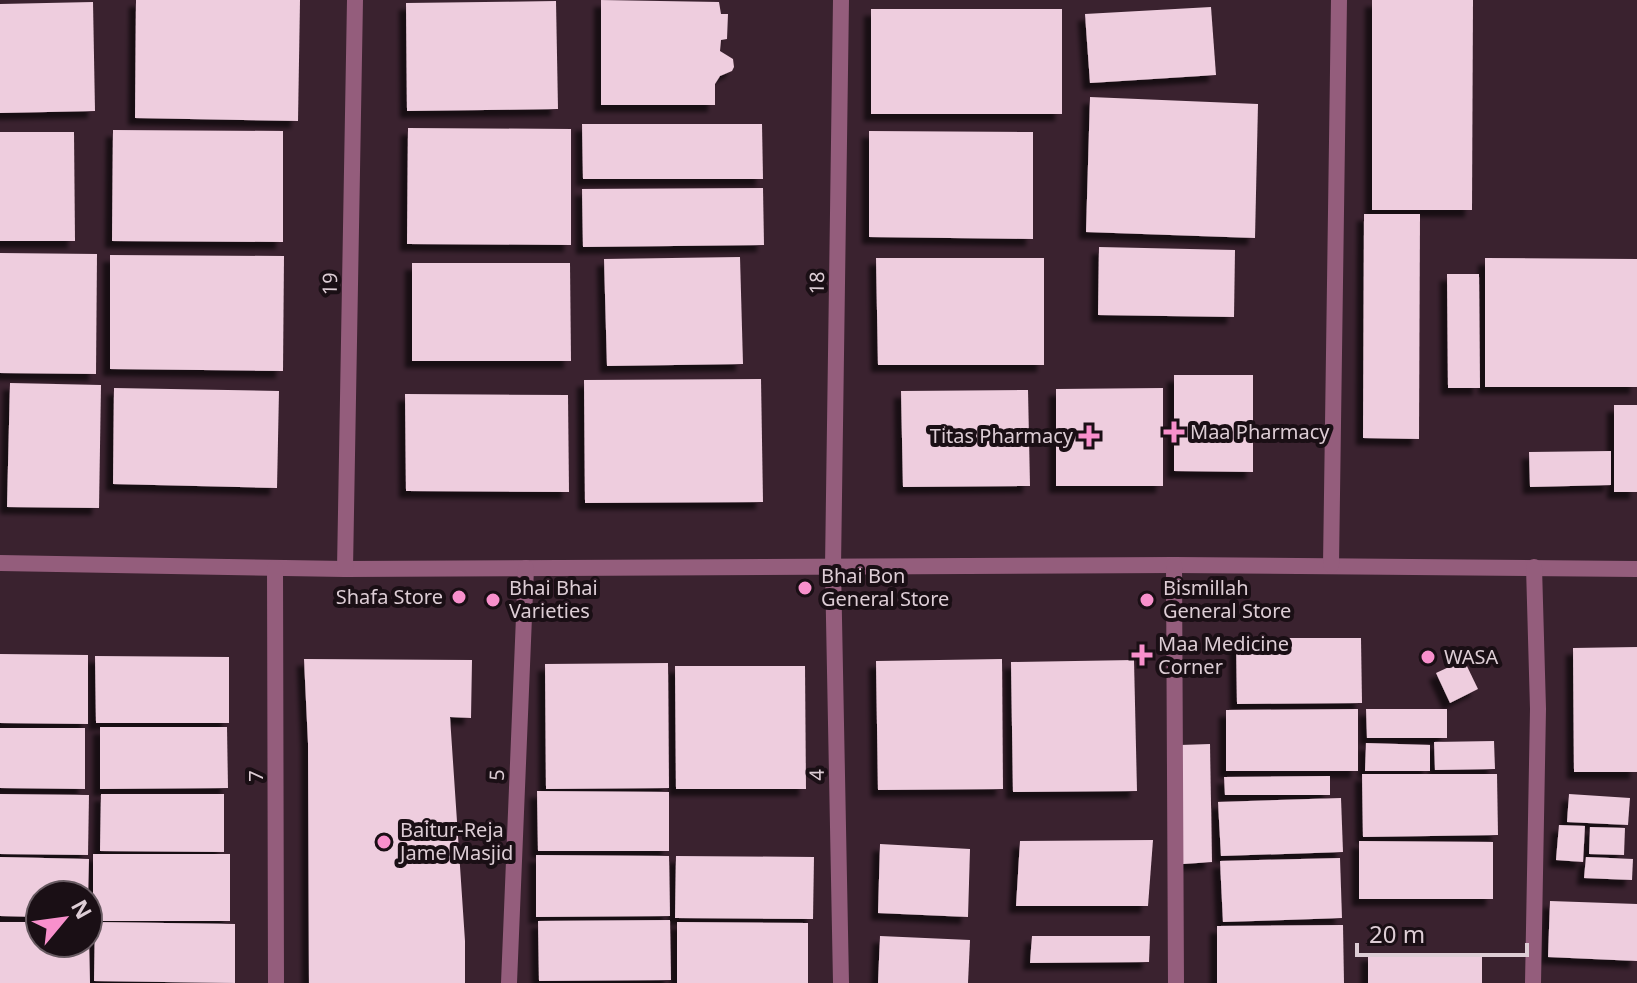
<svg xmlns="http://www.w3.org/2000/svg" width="1637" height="983" font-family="'Noto Sans',sans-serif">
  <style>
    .building { fill: #eecdde; filter: url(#shadow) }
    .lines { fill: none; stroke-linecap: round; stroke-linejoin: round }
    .street { stroke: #945d7c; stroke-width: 16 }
    .poi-dot { fill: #f890cc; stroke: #1a0f15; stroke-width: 3 }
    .labels { text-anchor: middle; stroke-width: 8; stroke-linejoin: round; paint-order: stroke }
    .street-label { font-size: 20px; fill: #ddcdd5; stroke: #1a0f15 }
    .poi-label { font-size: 20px; fill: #ddcdd5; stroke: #1a0f15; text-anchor: start }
  </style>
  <defs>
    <filter id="shadow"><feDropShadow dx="-7" dy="7" stdDeviation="2" flood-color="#0009"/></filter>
  </defs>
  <rect width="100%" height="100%" fill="#3a222f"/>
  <!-- building -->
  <g class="building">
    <path d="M 136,0 L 300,0 L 298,121 L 135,118 Z"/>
    <path d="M 601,0 L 719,2 L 721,14 L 728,14 L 727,39 L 721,40 L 720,51 L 733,59 L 734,67 L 732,71 L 720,76 L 715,84 L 715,105 L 601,105 Z"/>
    <path d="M 1372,0 L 1473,0 L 1472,210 L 1372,210 Z"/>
    <path d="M 556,1 L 558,109 L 407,111 L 406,3 Z"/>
    <path d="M 93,2 L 95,111 L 0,113 L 0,4 Z"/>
    <path d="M 1211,7 L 1216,75 L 1090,83 L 1085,14 Z"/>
    <rect x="871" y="9" width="191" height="105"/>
    <path d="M 1090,97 L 1258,104 L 1255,238 L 1086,232 Z"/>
    <path d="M 582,124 L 762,124 L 763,179 L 583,179 Z"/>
    <path d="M 408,128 L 571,129 L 571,245 L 407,244 Z"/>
    <path d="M 113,130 L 283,131 L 283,242 L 112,241 Z"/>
    <path d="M 869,131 L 1033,132 L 1033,239 L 869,237 Z"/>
    <path d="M 0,132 L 74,132 L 75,241 L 0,241 Z"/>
    <path d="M 763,188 L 764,245 L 583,247 L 582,189 Z"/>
    <path d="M 1364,214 L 1420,214 L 1419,439 L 1363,438 Z"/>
    <path d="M 1099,247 L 1235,250 L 1234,317 L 1098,315 Z"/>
    <path d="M 0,253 L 97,254 L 96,374 L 0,373 Z"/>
    <path d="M 110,255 L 284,256 L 283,371 L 110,369 Z"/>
    <path d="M 740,257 L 743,364 L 607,366 L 604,259 Z"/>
    <path d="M 876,258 L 1044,258 L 1044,365 L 878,365 Z"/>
    <path d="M 1485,258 L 1637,259 L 1637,387 L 1485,387 Z"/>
    <path d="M 412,263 L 570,263 L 571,361 L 412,361 Z"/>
    <path d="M 1447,274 L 1479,274 L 1480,388 L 1448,388 Z"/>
    <path d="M 1174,375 L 1253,375 L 1253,472 L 1174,471 Z"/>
    <path d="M 761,379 L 763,502 L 585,503 L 584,380 Z"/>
    <path d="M 10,383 L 101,385 L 99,508 L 7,507 Z"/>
    <path d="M 114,388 L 279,391 L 277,488 L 113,484 Z"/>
    <path d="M 1163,388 L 1163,486 L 1056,486 L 1056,389 Z"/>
    <path d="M 1028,390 L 1030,486 L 903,487 L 901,391 Z"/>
    <path d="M 405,394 L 568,395 L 569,492 L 406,491 Z"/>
    <rect x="1614" y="405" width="23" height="87"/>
    <path d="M 1611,451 L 1611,485 L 1530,487 L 1529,452 Z"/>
    <path d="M 1236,638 L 1361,638 L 1362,703 L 1237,704 Z"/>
    <path d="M 1637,647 L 1637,772 L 1574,772 L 1573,648 Z"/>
    <path d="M 0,654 L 88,655 L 88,724 L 0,723 Z"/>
    <path d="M 95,656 L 229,657 L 229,723 L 96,723 Z"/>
    <path d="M 304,659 L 472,660 L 471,718 L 450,717 L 465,941 L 465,983 L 309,983 L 308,743 Z"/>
    <path d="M 1002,659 L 1003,789 L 878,790 L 876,661 Z"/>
    <path d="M 1134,660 L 1137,791 L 1013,792 L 1011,662 Z"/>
    <path d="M 1464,660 L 1478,689 L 1450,703 L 1436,673 Z"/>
    <path d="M 668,663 L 669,788 L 546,789 L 545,664 Z"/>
    <path d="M 675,666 L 805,666 L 806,789 L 676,789 Z"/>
    <path d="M 1358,709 L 1358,771 L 1226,771 L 1226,710 Z"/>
    <path d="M 1366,709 L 1447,709 L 1447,738 L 1367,738 Z"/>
    <path d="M 100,727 L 227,727 L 228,788 L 100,789 Z"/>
    <path d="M 0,728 L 85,728 L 85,789 L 0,788 Z"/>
    <path d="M 1494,741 L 1495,769 L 1435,770 L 1434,742 Z"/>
    <path d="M 1366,743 L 1430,745 L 1430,771 L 1365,771 Z"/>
    <path d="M 1210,744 L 1212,862 L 1183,864 L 1180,745 Z"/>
    <path d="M 1362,774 L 1497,774 L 1498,835 L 1363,837 Z"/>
    <path d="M 1330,776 L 1330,795 L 1225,795 L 1224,777 Z"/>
    <path d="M 537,791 L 669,792 L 669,851 L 538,851 Z"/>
    <path d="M 0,794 L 89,795 L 88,855 L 0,854 Z"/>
    <path d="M 101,794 L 224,794 L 224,852 L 100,851 Z"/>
    <path d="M 1569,794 L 1630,798 L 1628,825 L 1567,822 Z"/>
    <path d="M 1341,798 L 1343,852 L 1221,856 L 1218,802 Z"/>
    <path d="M 1559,825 L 1585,826 L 1583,862 L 1556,860 Z"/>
    <path d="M 1590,827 L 1625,828 L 1624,855 L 1589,854 Z"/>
    <path d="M 1153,840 L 1148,906 L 1016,906 L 1020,841 Z"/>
    <path d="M 1359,841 L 1493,842 L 1493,899 L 1359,899 Z"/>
    <path d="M 880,844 L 970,849 L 968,917 L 878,913 Z"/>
    <rect x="93" y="854" width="137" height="67"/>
    <path d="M 536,855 L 669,856 L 670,916 L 536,917 Z"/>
    <path d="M 676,856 L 814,857 L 813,919 L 675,918 Z"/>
    <path d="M 0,857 L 89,859 L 88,895 L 40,895 L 40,917 L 0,916 Z"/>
    <path d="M 1586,857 L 1633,859 L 1632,880 L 1584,878 Z"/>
    <path d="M 1340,858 L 1342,918 L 1223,922 L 1220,861 Z"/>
    <path d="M 1550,901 L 1637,904 L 1637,961 L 1548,957 Z"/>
    <path d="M 670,920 L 671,980 L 539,981 L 538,921 Z"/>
    <path d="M 0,922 L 40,922 L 40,943 L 89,943 L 90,983 L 0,983 Z"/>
    <path d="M 95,922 L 235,924 L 235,983 L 94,981 Z"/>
    <path d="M 677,922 L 808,923 L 808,983 L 677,983 Z"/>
    <path d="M 1343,925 L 1344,983 L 1217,983 L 1217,926 Z"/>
    <path d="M 880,936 L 970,940 L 968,983 L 878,983 Z"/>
    <path d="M 1032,936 L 1150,936 L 1149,962 L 1030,963 Z"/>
    <path d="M 1368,954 L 1482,955 L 1482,983 L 1368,983 Z"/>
  </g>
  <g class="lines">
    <!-- street -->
    <g class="street">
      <path d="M 0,563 L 345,569 L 1174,565 L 1637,569"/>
      <path d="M 1174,565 L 1176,983"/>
      <path d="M 1331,565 L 1339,0"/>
      <path d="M 275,568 L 276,983"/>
      <path d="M 345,569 L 355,0"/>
      <path d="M 509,983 L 526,568"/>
      <path d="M 841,983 L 833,567 L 841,0"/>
      <path d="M 1533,983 L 1538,709 L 1534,567"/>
    </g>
  </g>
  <!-- markers -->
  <g class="poi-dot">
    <path d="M1170 420h8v8h8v8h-8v8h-8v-8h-8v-8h8z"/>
    <path d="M1085 424h8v8h8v8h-8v8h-8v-8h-8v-8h8z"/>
    <circle cx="805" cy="588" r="8"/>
    <circle cx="459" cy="597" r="8"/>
    <circle cx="493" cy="600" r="8"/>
    <circle cx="1147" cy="600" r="8"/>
    <path d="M1138 643h8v8h8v8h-8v8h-8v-8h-8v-8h8z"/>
    <circle cx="1428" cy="657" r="8"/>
    <circle cx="384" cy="842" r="8"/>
  </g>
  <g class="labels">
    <!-- street labels -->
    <g class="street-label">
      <text transform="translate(817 283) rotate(-89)" y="7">18</text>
      <text transform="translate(330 284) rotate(-89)" y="7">19</text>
      <text transform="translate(497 775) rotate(-88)" y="7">5</text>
      <text transform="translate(817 775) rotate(-91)" y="7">4</text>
      <text transform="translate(256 776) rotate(-90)" y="7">7</text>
    </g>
    <!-- poi labels -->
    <g class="poi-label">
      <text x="1190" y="439">Maa Pharmacy</text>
      <text x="1073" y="443" text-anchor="end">Titas Pharmacy</text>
      <text x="821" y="583">Bhai Bon<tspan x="821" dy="23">General Store</tspan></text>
      <text x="509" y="595">Bhai Bhai<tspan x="509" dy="23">Varieties</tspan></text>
      <text x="1163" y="595">Bismillah<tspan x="1163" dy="23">General Store</tspan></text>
      <text x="443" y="604" text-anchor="end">Shafa Store</text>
      <text x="1158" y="651">Maa Medicine<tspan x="1158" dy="23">Corner</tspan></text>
      <text x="1444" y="664">WASA</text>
      <text x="400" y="837">Baitur-Reja<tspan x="400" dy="23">Jame Masjid</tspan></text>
    </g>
  </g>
  <!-- north arrow -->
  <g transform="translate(64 919) rotate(61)"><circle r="38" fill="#1a0f15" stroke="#685b62" stroke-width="2"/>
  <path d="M0-6L14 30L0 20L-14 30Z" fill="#f890cc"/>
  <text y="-12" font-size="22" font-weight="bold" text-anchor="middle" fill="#ddcdd5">N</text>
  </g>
  <!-- scale -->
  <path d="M1357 943v12h170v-12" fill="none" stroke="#ddcdd5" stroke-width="4"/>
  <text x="1369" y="943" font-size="24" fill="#ddcdd5" stroke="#1a0f15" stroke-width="6" paint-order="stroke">20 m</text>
</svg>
